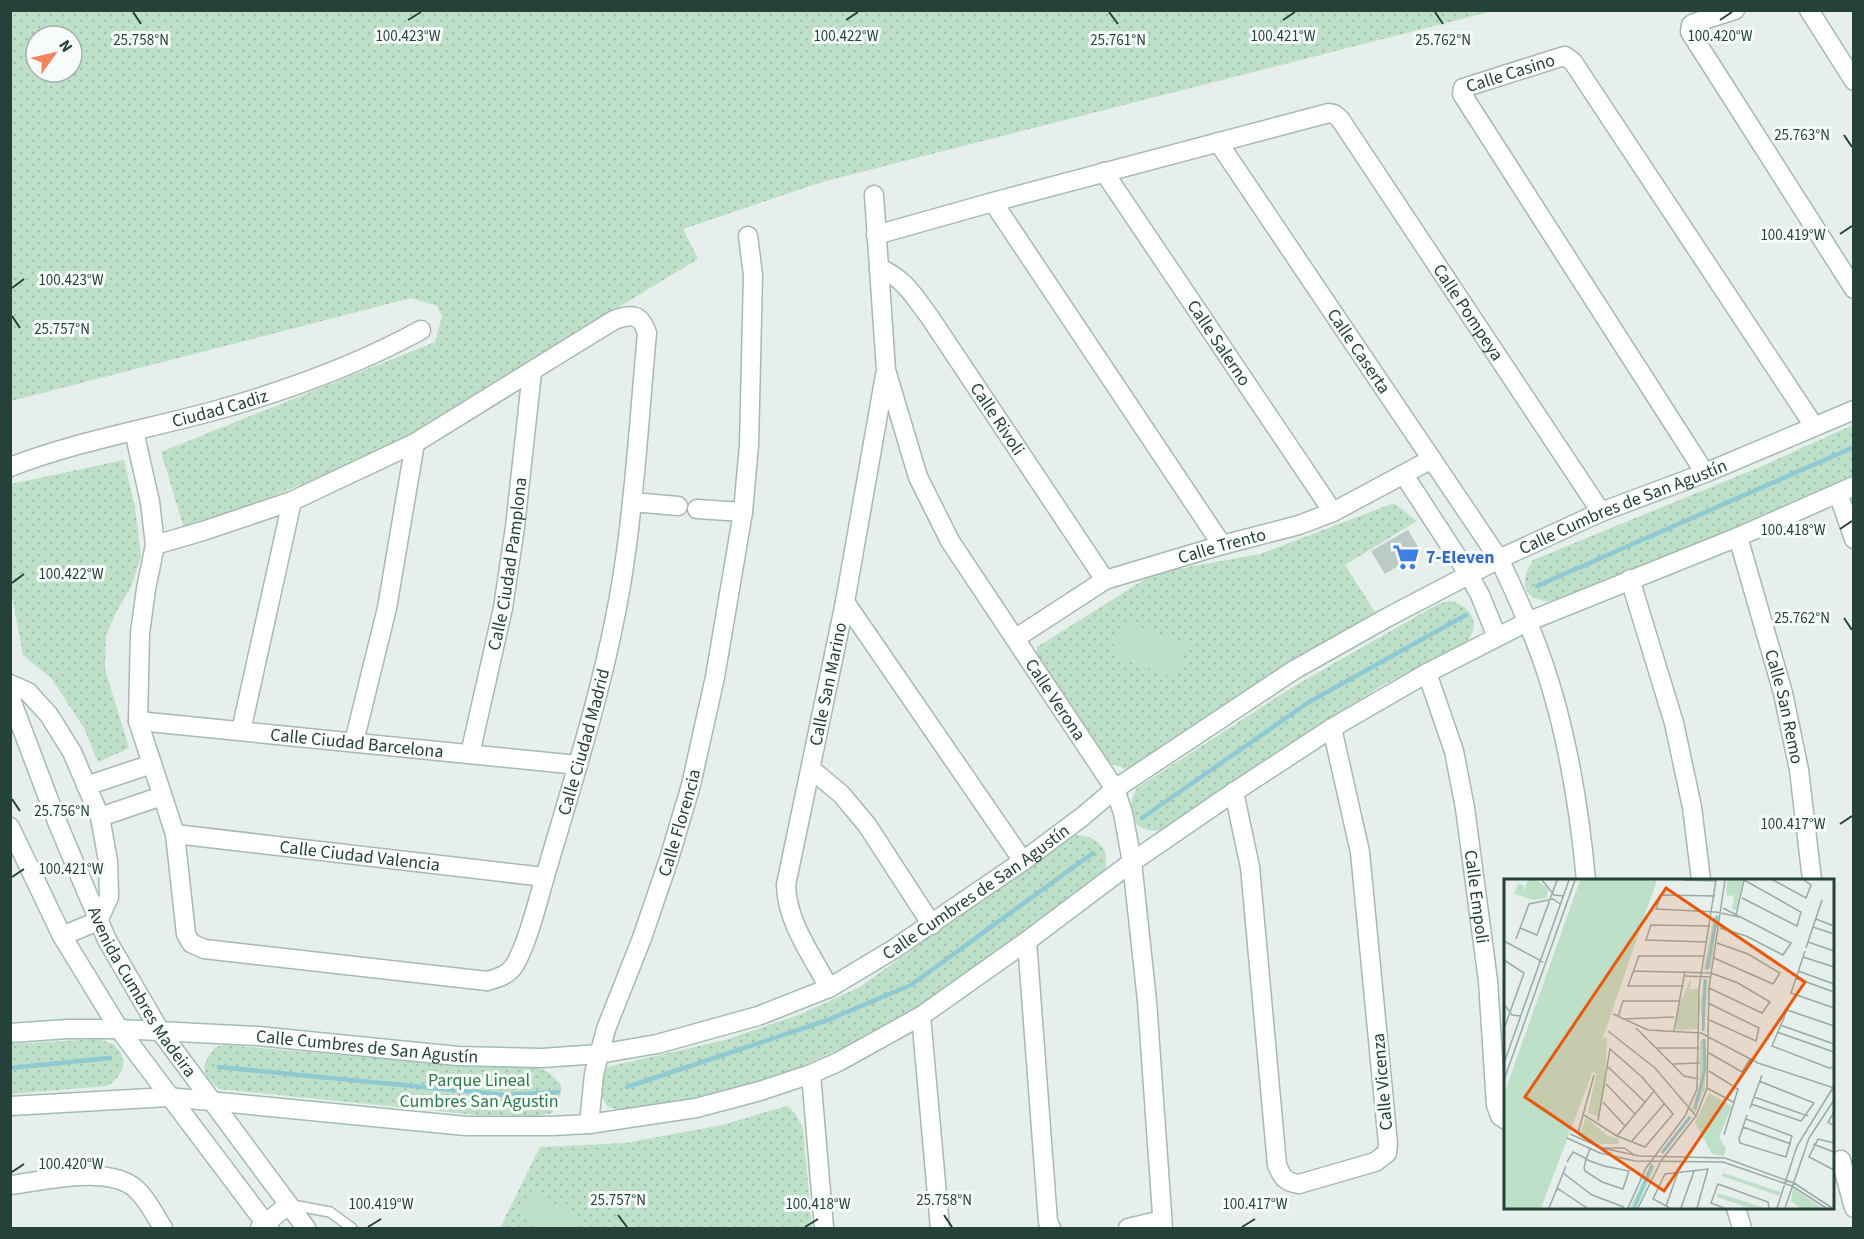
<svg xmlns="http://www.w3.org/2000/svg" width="1864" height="1239" font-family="'Source Sans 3',sans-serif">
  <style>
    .green { fill: url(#green-dots); fill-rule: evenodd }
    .pitch { fill: #bfe0c8 }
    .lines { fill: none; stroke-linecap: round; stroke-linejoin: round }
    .stream { stroke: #8ec9d4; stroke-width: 4.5 }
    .building { fill: #bbcac4 }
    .lane-casing { stroke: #a8b8b2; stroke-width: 12 }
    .street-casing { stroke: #a8b8b2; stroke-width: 21 }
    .secondary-casing { stroke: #a4bbb3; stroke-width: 21 }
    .lane { stroke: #fff; stroke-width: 9 }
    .street { stroke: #fff; stroke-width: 18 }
    .secondary { stroke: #fff; stroke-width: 18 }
    .ticks { fill: none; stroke: #24423a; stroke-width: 2 }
    .labels { text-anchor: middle; stroke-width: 6; stroke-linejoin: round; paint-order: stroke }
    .street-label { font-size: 18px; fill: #24423a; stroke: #f7fbf9 }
    .shop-label { font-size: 18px; font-weight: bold; fill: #366cbe; stroke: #f7fbf9; text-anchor: start }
    .park-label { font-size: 18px; fill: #2d7a4b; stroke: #f7fbf9 }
    .inset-river { fill: none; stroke: #8ec9d4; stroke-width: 3 }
    .inset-road { fill: none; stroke: #98aaa4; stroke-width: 1.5 }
    .view { fill: #e8590c; fill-opacity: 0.15; stroke: #e8590c; stroke-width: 3 }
    .inset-edge { fill: none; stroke: #24423a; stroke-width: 3 }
    .ticks-label { font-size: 15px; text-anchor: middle; fill: #24423a; stroke: #f7fbf9; stroke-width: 6; stroke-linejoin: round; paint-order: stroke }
  </style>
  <defs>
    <pattern id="green-dots" width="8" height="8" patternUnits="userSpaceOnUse" patternTransform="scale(1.5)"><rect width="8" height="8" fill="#bfe0c8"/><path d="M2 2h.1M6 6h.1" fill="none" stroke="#a4c1ad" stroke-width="1.8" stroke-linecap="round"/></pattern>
  </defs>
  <rect width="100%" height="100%" fill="#e6efeb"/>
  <!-- green -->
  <g class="green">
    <path d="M 11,11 L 1493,11 L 822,182 L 683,229 L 698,259 L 406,436 L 344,467 L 185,532 L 161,452 L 435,342 L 442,316 L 437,306 L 411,298 L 11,401 ZM 36,36 L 72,36 L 72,72 L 36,72 Z"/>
    <path d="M 1853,425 L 1853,478 L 1558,601 C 1528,604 1515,586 1533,560 L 1760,467 Z"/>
    <path d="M 124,460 L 135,507 L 141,557 L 131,587 L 116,612 L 106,636 L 105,669 L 129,748 L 98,762 L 84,728 L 52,679 L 23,655 L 11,591 L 11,484 Z"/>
    <path d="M 1394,503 L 1417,521 L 1345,565 L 1375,612 L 1224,704 L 1127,769 L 1108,763 L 1036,659 L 1037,647 L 1155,573 L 1260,554 Z"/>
    <path d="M 1449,601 C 1471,604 1483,626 1465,643 L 1383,685 L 1293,741 L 1166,829 C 1136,837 1122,814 1137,788 L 1291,688 L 1438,604 Z"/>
    <path d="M 1077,835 C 1101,837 1111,851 1104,874 L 923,1004 L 873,1034 L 798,1068 L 724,1092 L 675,1105 L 623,1111 L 608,1107 L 601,1096 L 599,1081 L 607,1067 L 725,1040 L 801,1014 L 860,987 L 1069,837 Z"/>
    <path d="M 98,1039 C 104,1041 112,1042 116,1047 C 130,1062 122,1077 107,1086 L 11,1094 L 11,1044 Z"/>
    <path d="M 225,1045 L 435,1063 L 537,1068 L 548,1072 L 561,1084 L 560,1100 L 552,1113 L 537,1116 L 477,1115 L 219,1089 C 200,1073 200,1066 216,1047 Z"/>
    <path d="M 787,1106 L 795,1113 L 803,1129 L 812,1228 L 500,1228 L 540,1147 L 625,1143 L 722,1125 Z"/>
  </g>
  <!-- pitch -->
  <g class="pitch">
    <path d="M 1123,622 L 1187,644 L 1176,678 L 1110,655 Z"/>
    <path d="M 532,1190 L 581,1220 L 575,1228 L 544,1228 L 518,1213 Z"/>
  </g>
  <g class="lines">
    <!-- stream -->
    <g class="stream">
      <path d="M 1537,586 L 1854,447"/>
      <path d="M 1142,818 L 1309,702 L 1466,615"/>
      <path d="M 219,1067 L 505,1095 L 558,1092"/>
      <path d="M 10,1068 L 110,1058"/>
      <path d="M 627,1087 L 828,1020 L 911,985 L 1093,853"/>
    </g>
  </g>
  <!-- building -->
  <path class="building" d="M 1408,530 L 1421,552 L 1385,574 L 1371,551 Z"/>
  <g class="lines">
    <defs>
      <path id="lane" d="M 292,1205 L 330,1212 L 352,1228"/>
      <g id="street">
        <path d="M 1735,10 L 1694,23 L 1691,25 L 1690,32 L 1854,289"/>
        <path d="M 1809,10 L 1854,81"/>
        <path id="s1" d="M 1218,142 L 1499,559 C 1519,600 1538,643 1551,687 C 1570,750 1580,815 1586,880"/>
        <path id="s2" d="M 1104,172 L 1333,512"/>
        <path id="s3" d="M 874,195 L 886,370 L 918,477 L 950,541 L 1115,789 L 1123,813 L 1132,862 L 1147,1001 L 1163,1228"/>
        <path d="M 993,202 L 1222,545"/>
        <path id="s4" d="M 876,235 L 993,202 L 1329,113 L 1334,114 L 1340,119 L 1601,512"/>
        <path id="s5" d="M 879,268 C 904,278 913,295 929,316 L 1105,580"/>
        <path id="s6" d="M 134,431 L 150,502 L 155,545 L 146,589 L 140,633 L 138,721 L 175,834 L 186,934 L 191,943 L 204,949 L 487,981 C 498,978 508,975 514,966 C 529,942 540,891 549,863 C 578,764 611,661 625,559 C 636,484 640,408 647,333 C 640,313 632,314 614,320 L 415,443 L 292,501 L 203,531 L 155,545"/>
        <path id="s7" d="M 10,467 C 77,441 148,429 217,410 C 285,391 359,364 421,330"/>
        <path id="s8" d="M 1705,473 L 1462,94 L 1463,88 L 1561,57 L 1565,56 L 1573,62 L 1814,426"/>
        <path d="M 1404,475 L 1469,575 L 1480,595 L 1497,637"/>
        <path d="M 1838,493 L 1854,539"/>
        <path d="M 632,502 L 678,506"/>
        <path d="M 697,509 L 743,512"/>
        <path id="s9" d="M 1738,537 L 1783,693 L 1799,770 L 1812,880"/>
        <path d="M 1630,579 L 1674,723 L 1692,807 L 1701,880"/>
        <path d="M 845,602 L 1023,861"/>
        <path id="s10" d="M 1016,638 L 1105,580 L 1222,545 L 1299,525 L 1333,512 L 1432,459"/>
        <path id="s11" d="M 1427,673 L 1454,751 L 1465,808 L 1488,981 L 1496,1105 L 1500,1116 L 1506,1120"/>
        <path d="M 10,684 L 28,692 L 49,715 L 72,752 L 100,817 L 108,861 L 109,897 L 98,921 L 62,936"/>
        <path id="s12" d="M 138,721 L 578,765"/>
        <path d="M 241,731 L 292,501"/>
        <path d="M 354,742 L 387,608 L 415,443"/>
        <path id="s13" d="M 470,754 L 503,608 L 515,527 L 532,372"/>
        <path d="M 811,769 L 841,794 L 867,825 L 932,925"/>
        <path d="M 86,786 L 152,764"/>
        <path d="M 1234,792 L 1250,867 L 1277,1165 C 1282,1177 1285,1182 1299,1184 L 1375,1162 L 1387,1153 L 1388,1144 L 1360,852 L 1332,728"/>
        <path d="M 100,817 L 162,796"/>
        <path id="s14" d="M 175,834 L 544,877"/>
        <path d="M 1027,941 L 1048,1222 L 1051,1228"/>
        <path id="s15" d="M 829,988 C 812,955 787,923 786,885 L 845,602 L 885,375"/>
        <path d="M 921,1016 L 940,1228"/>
        <path d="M 811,1074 L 824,1228"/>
        <path id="s16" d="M 589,1124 L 594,1074 L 606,1029 L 642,938 L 669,859 L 691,785 L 715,677 L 743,512 L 749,445 L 753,275 L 748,236"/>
        <path d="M 1841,1160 L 1854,1208"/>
        <path d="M 10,1185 C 45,1181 110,1164 137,1190 C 148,1200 155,1216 163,1228"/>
        <path d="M 1736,1208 L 1742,1228"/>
        <path d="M 260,1228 L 288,1205"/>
        <path d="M 1128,1228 L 1162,1220"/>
      </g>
      <g id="secondary">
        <path id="s17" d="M 10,697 L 58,824 L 107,940 L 160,1031 L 306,1228"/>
        <path d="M 10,827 L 62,936 L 119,1029 L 269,1228"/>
        <path id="s18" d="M 10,1033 L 68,1029 L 119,1029 L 258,1036 L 458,1056 L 542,1058 L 599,1054 L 657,1044 L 758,1016 L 829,988 L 894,949 L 1023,861 L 1082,817 L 1115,789 L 1294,670 L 1388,617 L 1499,559 L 1601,512 L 1705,473 L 1854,410"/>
        <path d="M 10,1106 L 168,1097 L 466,1126 L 552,1126 L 589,1124 L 696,1108 L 760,1091 L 811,1074 L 838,1062 L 921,1016 L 1027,941 L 1132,862 L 1234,792 L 1332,728 L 1427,673 L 1527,622 L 1738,537 L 1854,486"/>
      </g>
    </defs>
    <!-- lane casing -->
    <use href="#lane" class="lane-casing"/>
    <!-- street casing -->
    <use href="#street" class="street-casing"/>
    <!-- secondary casing -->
    <use href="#secondary" class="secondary-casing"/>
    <!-- lane -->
    <use href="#lane" class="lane"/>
    <!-- street -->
    <use href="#street" class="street"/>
    <!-- secondary -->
    <use href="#secondary" class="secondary"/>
  </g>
  <!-- ticks -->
  <path class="ticks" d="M 133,12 L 141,24M 1109,12 L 1118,24M 1435,12 L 1443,24M 408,20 L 421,12M 846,20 L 858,12M 1283,20 L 1295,12M 1720,20 L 1732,12M 1844,135 L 1852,147M 1840,234 L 1852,226M 12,288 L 24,279M 12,316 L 20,328M 1840,529 L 1852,521M 12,583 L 24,574M 1844,618 L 1852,630M 12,799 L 20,811M 1840,824 L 1852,816M 12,877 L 24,869M 12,1172 L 24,1164M 618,1215 L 627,1227M 944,1215 L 952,1227M 368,1227 L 381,1219M 805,1227 L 818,1219M 1242,1227 L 1255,1219"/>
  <!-- icons -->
  <defs>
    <symbol id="supermarket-bare" viewBox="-9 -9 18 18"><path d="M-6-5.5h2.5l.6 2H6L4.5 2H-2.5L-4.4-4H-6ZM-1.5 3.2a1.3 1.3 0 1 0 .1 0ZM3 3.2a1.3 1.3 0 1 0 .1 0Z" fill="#3f7fe0" stroke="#f7fbf9" stroke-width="2.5" paint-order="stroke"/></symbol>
  </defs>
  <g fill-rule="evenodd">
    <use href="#supermarket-bare" x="1387" y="538" width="38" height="38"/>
  </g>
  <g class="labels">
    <!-- street labels -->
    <g class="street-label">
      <text dy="6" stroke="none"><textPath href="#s8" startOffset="506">Calle Casino</textPath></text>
      <text dy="6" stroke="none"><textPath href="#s4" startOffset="714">Calle Pompeya</textPath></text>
      <text dy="6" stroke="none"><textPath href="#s2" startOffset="206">Calle Salerno</textPath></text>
      <text dy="6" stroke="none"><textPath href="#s1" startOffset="252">Calle Caserta</textPath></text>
      <text dy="6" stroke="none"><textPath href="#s7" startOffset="218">Ciudad Cadiz</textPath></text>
      <text dy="6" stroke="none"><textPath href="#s5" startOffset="194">Calle Rivoli</textPath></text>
      <text dy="6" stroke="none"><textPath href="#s18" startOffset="1762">Calle Cumbres de San Agustín</textPath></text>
      <text dy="6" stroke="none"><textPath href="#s10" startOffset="228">Calle Trento</textPath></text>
      <text dy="6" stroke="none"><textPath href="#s13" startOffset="194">Calle Ciudad Pamplona</textPath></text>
      <text dy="6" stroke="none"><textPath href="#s15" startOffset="318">Calle San Marino</textPath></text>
      <text dy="6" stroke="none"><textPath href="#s3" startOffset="549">Calle Verona</textPath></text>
      <text dy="6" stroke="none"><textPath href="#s9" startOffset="176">Calle San Remo</textPath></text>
      <text dy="6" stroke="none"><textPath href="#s6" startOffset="1089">Calle Ciudad Madrid</textPath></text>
      <text dy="6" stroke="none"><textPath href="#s12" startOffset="220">Calle Ciudad Barcelona</textPath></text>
      <text dy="6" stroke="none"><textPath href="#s16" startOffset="316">Calle Florencia</textPath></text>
      <text dy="6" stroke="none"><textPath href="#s14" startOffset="186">Calle Ciudad Valencia</textPath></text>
      <text dy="6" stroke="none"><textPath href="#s18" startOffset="1006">Calle Cumbres de San Agustín</textPath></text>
      <text dy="6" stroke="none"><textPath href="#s11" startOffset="230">Calle Empoli</textPath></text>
      <text dy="6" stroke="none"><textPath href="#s17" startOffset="324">Avenida Cumbres Madeira</textPath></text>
      <text dy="6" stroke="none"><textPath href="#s18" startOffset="358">Calle Cumbres de San Agustín</textPath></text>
      <text transform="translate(1382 1082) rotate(-95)" y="6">Calle Vicenza</text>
    </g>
    <!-- shop labels -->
    <g class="shop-label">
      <text x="1426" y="563">7-Eleven</text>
    </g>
    <!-- park labels -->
    <g class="park-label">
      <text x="479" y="1086">Parque Lineal<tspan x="479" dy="21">Cumbres San Agustin</tspan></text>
    </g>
  </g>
  <!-- overview -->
  <g transform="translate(1504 879)">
    <rect width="330" height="330" fill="#e6efeb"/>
    <path d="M 24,1 L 33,1 L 44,10 L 43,19 L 30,21 L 10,15 L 14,4 L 20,7 L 18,16 ZM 76,1 L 153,1 L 99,158 L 103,159 L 101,206 L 95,238 L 84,234 L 92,195 L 89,192 L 37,329 L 0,329 L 0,215 ZM 223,1 L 239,1 L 232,31 L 228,30 L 230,17 L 222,16 ZM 214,36 L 207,89 L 203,92 L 200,89 L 210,38 ZM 187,98 L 186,110 L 194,110 L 193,150 L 172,151 L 173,132 ZM 201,100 L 204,101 L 199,153 L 196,125 ZM 200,159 L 201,209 L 191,234 L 187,231 L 196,205 L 196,162 ZM 205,214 L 228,227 L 215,258 L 222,269 L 220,277 L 208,275 L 191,244 ZM 82,239 L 104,257 L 115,260 L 114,265 L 96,265 L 75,256 ZM 147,284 L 151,288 L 133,329 L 126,329 ZM 219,294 L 277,313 L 275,317 L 218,297 ZM 289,309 L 318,329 L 296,329 L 287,322 ZM 214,314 L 260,329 L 246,329 L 213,318 Z" fill="#bfe0c8"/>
    <path class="inset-river" d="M 203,90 L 213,37M 199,152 L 201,100M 191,230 L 201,190 L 200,160M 158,274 L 186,238M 130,329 L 148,286"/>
    <path class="inset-road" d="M 38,1 L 50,16 L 59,17M 178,1 L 212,2M 269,1 L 302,19 L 307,6 L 300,1M 211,17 L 157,16 L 152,30 L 212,33 L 235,38M 238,19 L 293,47 L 297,33 L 240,1M 232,36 L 240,1M 312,40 L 330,47M 309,48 L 330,55M 16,49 L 33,56 L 53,1M 216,49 L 242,57 L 279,76 L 287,64 L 219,29M 12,60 L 25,25 L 49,20 L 56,25M 0,62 L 39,83M 203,63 L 142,61 L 147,46 L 206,47M 304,63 L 330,72M 302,69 L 318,21M 301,72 L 287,114 L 330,129M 299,78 L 330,88M 210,79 L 269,105 L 276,94 L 244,75 L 213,64M 0,81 L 20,94 L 0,150M 129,92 L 207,94 L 234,104 L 266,123 L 258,134 L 205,109M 294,92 L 330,105M 181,97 L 206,98M 291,99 L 330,113M 180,107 L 124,107 L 135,77 L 200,77M 0,125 L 8,136 L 17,137M 109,135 L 144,151 L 197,154 L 254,184 L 330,209M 114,138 L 119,122 L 175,122M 118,140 L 170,138M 203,140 L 252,162 L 255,149 L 204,124M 276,146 L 330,165M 330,147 L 283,131 L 268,167 L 325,189 L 330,188M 132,149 L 180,197 L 195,200M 104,152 L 151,189 L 192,237M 170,152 L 181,92M 273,153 L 330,173M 153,169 L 195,169M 205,174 L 238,193 L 246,180M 0,184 L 65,1M 169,185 L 196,184M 103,187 L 141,223M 205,192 L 234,210 L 220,256M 0,201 L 71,1M 102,205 L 131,235M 203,209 L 231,224M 250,218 L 304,237M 99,223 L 121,247M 247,225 L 297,242 L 310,224 L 255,202M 246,229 L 258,196M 330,233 L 324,243 L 330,247M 80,236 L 113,257 L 141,268 L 169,235 L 139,199 L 106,170 L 94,242M 242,240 L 288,257 L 282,278 L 236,264 L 235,260 L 243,236M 239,248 L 287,265M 74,254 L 90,196M 66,255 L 98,269 L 135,277 L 221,279 L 290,304 L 328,329M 113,257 L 151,211M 63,259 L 96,274 L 131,282 L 219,283 L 288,307 L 322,329M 128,262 L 161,224M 330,264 L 314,260 L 305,278 L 330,291M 309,265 L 330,273M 99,269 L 120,269 L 132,277M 63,283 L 69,273 L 79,278 L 82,280 L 86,282 L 100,287 L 125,292 L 119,310 L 98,303 L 81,292 L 80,289 L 82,280 L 86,270M 59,294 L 88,316 L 120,328M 53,309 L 83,329M 162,327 L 174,293M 45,329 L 62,287M 124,329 L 142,289 L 181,237 L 193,210 L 195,109 L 212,1M 134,329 L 157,282 L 192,237 L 203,209 L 205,109 L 221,1M 166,329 L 149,320 L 161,295 L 204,290 L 193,329M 177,329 L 190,292M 220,329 L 207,324 L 214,305 L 264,323 L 265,329M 273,329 L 293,267 L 330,207M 281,329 L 305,259 L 330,221"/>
    <path class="view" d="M 162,9 L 301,103 L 160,312 L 21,218 Z"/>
    <rect width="330" height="330" class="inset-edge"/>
  </g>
  <g class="ticks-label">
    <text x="408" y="41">100.423°W</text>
    <text x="846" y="41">100.422°W</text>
    <text x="1283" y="41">100.421°W</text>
    <text x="1720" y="41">100.420°W</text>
    <text x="1443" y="45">25.762°N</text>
    <text x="141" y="45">25.758°N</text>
    <text x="1118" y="45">25.761°N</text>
    <text x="1802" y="140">25.763°N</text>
    <text x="1793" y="240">100.419°W</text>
    <text x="71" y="285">100.423°W</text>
    <text x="62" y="334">25.757°N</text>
    <text x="1793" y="535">100.418°W</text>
    <text x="71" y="579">100.422°W</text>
    <text x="1802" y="623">25.762°N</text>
    <text x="62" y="816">25.756°N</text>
    <text x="1793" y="829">100.417°W</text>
    <text x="71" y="874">100.421°W</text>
    <text x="71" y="1169">100.420°W</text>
    <text x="618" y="1205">25.757°N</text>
    <text x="944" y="1205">25.758°N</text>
    <text x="381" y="1209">100.419°W</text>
    <text x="818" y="1209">100.418°W</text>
    <text x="1255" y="1209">100.417°W</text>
  </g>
  <!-- border -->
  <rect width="1864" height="1239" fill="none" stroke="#24423a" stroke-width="24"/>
  <!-- north arrow -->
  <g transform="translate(54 54) rotate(56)"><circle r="28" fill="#f7fbf9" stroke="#a3b1ad" stroke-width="1.5"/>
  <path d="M0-4.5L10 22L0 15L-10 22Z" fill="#f4845f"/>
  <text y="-9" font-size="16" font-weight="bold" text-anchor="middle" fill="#24423a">N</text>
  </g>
</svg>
